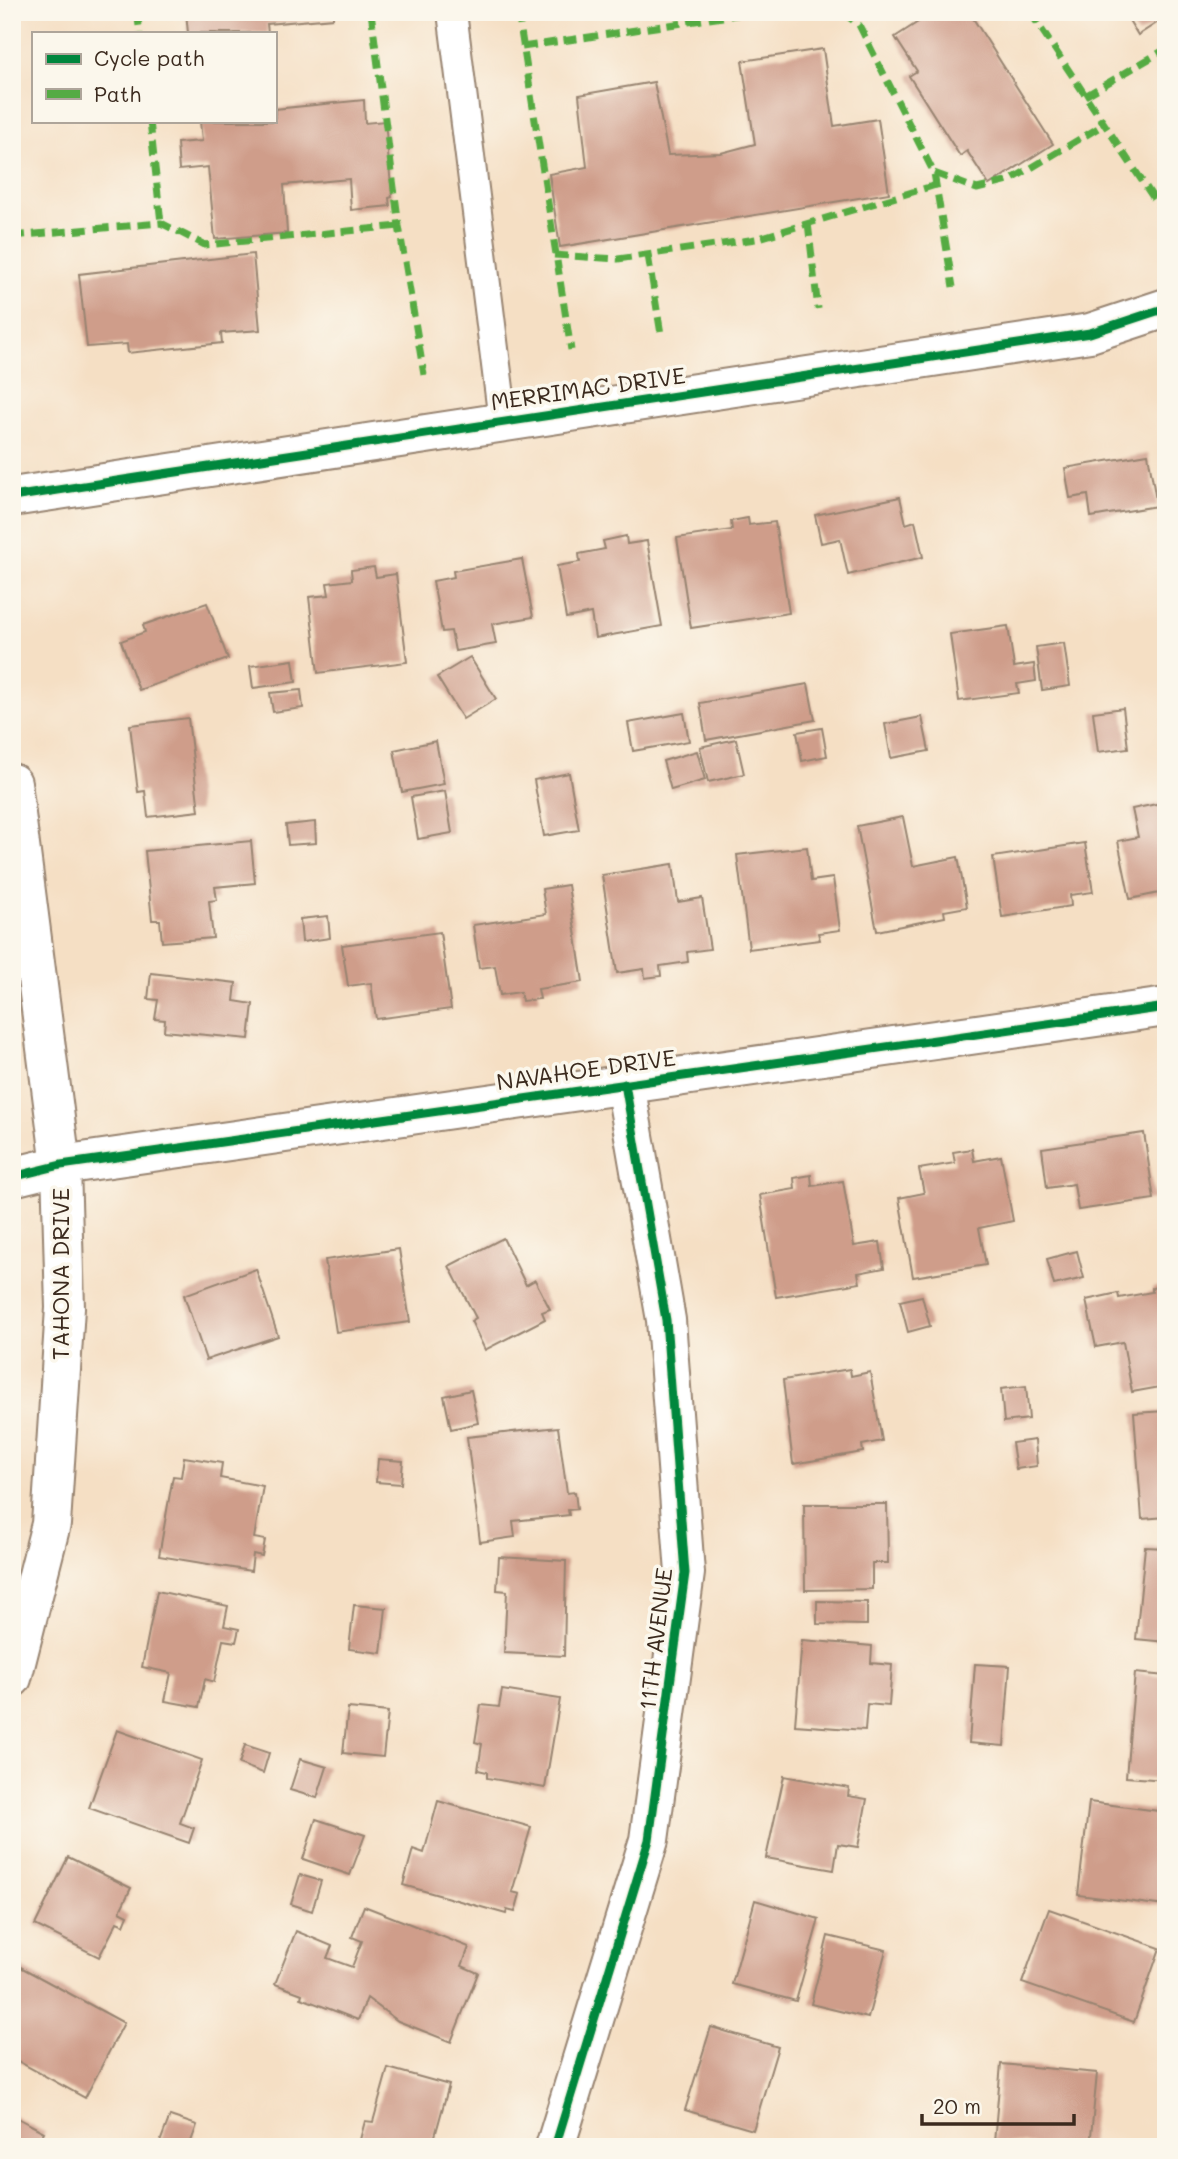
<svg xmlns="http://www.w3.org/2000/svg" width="1178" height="2159" font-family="Mali,sans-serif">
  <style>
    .building { fill: #cf9d8a }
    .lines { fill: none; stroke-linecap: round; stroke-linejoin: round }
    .service-casing { stroke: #988471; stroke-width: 32 }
    .minor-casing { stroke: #988471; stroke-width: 42 }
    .service { stroke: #fff; stroke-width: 28 }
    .minor { stroke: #fff; stroke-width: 38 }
    .quiet { stroke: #55ab43; stroke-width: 7; stroke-dasharray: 14 7; stroke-linecap: butt }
    .cycleway-casing { stroke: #fbf7ec; stroke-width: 13 }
    .cycleway { stroke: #00873e; stroke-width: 9 }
    .labels { text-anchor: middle; stroke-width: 7; stroke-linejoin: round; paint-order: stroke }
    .street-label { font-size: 23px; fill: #3b2a1e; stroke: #fbf7ec }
  </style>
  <rect width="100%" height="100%" fill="#fbf7ec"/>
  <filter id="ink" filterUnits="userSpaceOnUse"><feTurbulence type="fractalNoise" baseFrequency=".0143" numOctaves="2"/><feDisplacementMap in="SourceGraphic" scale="14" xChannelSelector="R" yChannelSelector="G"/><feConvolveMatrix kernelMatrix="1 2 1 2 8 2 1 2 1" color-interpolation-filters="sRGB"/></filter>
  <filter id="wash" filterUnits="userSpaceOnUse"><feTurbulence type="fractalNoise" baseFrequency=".00686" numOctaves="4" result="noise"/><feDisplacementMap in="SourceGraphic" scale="28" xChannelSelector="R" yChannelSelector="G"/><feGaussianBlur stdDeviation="1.57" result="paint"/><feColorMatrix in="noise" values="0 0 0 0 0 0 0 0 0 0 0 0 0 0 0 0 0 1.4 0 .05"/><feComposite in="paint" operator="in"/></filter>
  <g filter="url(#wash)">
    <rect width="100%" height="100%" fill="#f5dfc4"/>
    <g id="blocks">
      <!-- building -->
      <g class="building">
        <path d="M 186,12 L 333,12 L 333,18 L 267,24 L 268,33 L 188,33 Z"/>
        <path d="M 927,12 L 969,12 L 1053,144 L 989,185 L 967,151 L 960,156 L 909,76 L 917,71 L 895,37 L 929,15 Z"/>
        <path d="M 1124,12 L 1166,12 L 1166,17 L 1138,35 Z"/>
        <path d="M 823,49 L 834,126 L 878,119 L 889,193 L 560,247 L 549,174 L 587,167 L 579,95 L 654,82 L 668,155 L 721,153 L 755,144 L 742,61 Z"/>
        <path d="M 364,100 L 365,123 L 385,121 L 392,197 L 389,198 L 390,206 L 351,210 L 349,179 L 284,185 L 287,233 L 215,239 L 208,167 L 179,170 L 177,143 L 202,141 L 200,121 L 275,121 L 275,109 Z"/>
        <path d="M 253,254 L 260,330 L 221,333 L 222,343 L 128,353 L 127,344 L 87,347 L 79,274 Z"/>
        <path d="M 1148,454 L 1157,506 L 1091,517 L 1088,495 L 1070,498 L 1065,468 Z"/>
        <path d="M 900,497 L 906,524 L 915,521 L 923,557 L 848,575 L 840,539 L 821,543 L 815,515 Z"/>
        <path d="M 748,518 L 749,525 L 775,522 L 789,613 L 691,628 L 677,538 L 732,530 L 731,521 Z"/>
        <path d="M 626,536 L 627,544 L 647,541 L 662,626 L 595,638 L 591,613 L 566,618 L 557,566 L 580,562 L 579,554 L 605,549 L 603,541 Z"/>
        <path d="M 522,559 L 533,617 L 492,624 L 496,644 L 455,651 L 451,631 L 442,632 L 433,581 L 454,577 L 453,571 Z"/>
        <path d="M 374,567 L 376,577 L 396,574 L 407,662 L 318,673 L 309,597 L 329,595 L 327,583 L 352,580 L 351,570 Z"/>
        <path d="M 207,603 L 228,659 L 139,690 L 121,641 L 145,632 L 143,625 Z"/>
        <path d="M 1008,626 L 1014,667 L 1034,664 L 1036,681 L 1017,684 L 1019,693 L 959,701 L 950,634 Z"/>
        <path d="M 1064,643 L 1070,686 L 1042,690 L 1036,647 Z"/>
        <path d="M 470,657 L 496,699 L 463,719 L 437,677 Z"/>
        <path d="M 293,660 L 296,682 L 253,688 L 250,666 Z"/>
        <path d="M 808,684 L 815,720 L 706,740 L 700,703 Z"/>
        <path d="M 301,690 L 303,708 L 273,712 L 270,693 Z"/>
        <path d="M 1123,708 L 1128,748 L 1098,752 L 1093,712 Z"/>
        <path d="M 684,713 L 689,741 L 633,751 L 628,723 Z"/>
        <path d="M 922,717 L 929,751 L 891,758 L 885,724 Z"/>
        <path d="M 188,718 L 199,811 L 148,817 L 145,791 L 138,792 L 130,725 Z"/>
        <path d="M 822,728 L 827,756 L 802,761 L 797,732 Z"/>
        <path d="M 736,739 L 744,774 L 708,782 L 700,747 Z"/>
        <path d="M 436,741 L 444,784 L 402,792 L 394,750 Z"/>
        <path d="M 697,751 L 705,780 L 671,790 L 663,761 Z"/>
        <path d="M 569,773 L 579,830 L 544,836 L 534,780 Z"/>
        <path d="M 445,791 L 452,833 L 418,839 L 411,797 Z"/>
        <path d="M 1166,802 L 1166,900 L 1161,901 L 1159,893 L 1130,899 L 1118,841 L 1138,837 L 1132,809 Z"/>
        <path d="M 903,817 L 913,866 L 958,857 L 967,907 L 944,911 L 945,917 L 877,931 L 857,826 Z"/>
        <path d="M 315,822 L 316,843 L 288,845 L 286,825 Z"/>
        <path d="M 251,841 L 255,883 L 215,887 L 217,900 L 209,901 L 213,938 L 162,942 L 160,920 L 152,920 L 145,851 Z"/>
        <path d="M 1085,843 L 1093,892 L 1070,895 L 1071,906 L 1002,917 L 993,857 Z"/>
        <path d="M 807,847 L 811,881 L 833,878 L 840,930 L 818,933 L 820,940 L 749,949 L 737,855 Z"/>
        <path d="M 673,864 L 678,902 L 702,898 L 710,949 L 687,952 L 688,962 L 660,966 L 661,976 L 645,978 L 644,969 L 617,973 L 602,875 Z"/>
        <path d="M 568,885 L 583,982 L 538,989 L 540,999 L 522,1001 L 520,992 L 500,995 L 495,966 L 479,968 L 473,925 L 546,914 L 542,889 Z"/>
        <path d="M 328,916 L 330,938 L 302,942 L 300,919 Z"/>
        <path d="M 440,932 L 451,1009 L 376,1019 L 371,983 L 348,986 L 342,945 Z"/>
        <path d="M 151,973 L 236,983 L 234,1001 L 253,1004 L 249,1039 L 164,1031 L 165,1020 L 155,1019 L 158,1000 L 148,999 Z"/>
        <path d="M 1144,1133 L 1154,1199 L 1078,1210 L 1074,1184 L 1047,1188 L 1042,1148 Z"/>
        <path d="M 972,1149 L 974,1161 L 1001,1156 L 1013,1221 L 979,1228 L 986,1265 L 913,1277 L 899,1198 L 924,1193 L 919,1169 L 955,1163 L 953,1152 Z"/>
        <path d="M 811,1175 L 812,1186 L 843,1181 L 854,1246 L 880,1242 L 884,1268 L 858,1273 L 860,1283 L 776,1297 L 760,1195 L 795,1189 L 794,1178 Z"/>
        <path d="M 503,1238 L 526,1285 L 535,1280 L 550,1309 L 542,1312 L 545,1319 L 485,1350 L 471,1321 L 476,1318 L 449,1266 Z"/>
        <path d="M 399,1249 L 410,1322 L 336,1332 L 325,1260 Z"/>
        <path d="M 1077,1251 L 1084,1278 L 1054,1285 L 1047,1259 Z"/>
        <path d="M 256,1269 L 278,1336 L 206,1360 L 184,1295 Z"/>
        <path d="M 1166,1285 L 1166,1386 L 1132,1392 L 1123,1342 L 1096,1347 L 1086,1300 L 1118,1293 L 1119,1298 L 1152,1292 L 1152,1288 Z"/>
        <path d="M 922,1296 L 930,1326 L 908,1332 L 900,1301 Z"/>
        <path d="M 850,1369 L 851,1376 L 870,1372 L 882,1441 L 862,1445 L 863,1452 L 793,1464 L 783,1380 Z"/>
        <path d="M 1026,1386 L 1029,1419 L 1004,1422 L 1001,1389 Z"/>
        <path d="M 471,1390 L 478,1423 L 451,1429 L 444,1396 Z"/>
        <path d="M 1166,1411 L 1166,1517 L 1142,1519 L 1134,1413 Z"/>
        <path d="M 558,1427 L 567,1493 L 575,1492 L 577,1509 L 568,1510 L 569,1515 L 513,1521 L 515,1537 L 480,1542 L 467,1437 Z"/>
        <path d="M 1035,1440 L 1037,1466 L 1016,1469 L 1012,1443 Z"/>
        <path d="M 184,1457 L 222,1463 L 220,1478 L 263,1486 L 254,1538 L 265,1540 L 262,1556 L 253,1554 L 251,1571 L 159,1556 L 173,1476 L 181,1477 Z"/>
        <path d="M 378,1459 L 403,1461 L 401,1484 L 376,1482 Z"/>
        <path d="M 804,1504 L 887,1504 L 888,1563 L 872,1563 L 872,1589 L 805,1590 Z"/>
        <path d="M 1145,1547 L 1166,1548 L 1166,1642 L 1136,1639 Z"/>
        <path d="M 499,1557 L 566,1561 L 564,1656 L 504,1653 L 507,1591 L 497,1590 Z"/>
        <path d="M 157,1591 L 228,1606 L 224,1626 L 239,1629 L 236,1642 L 223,1640 L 214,1682 L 205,1679 L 199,1707 L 165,1701 L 171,1673 L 142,1667 Z"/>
        <path d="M 817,1601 L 867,1602 L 867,1625 L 817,1624 Z"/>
        <path d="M 354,1605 L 386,1608 L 381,1653 L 349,1649 Z"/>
        <path d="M 802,1640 L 872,1646 L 871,1663 L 892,1665 L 889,1706 L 867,1704 L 865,1730 L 795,1725 Z"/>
        <path d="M 975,1664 L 1010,1666 L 1004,1746 L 969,1743 Z"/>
        <path d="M 1135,1673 L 1166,1676 L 1166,1780 L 1126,1777 Z"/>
        <path d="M 502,1690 L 560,1699 L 545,1788 L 487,1778 L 487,1772 L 478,1770 L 482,1744 L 475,1742 L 481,1705 L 499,1707 Z"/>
        <path d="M 348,1708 L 388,1712 L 383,1757 L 343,1753 Z"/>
        <path d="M 117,1730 L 202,1760 L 180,1823 L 194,1828 L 189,1843 L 89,1808 Z"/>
        <path d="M 245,1745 L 269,1753 L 263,1773 L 239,1764 Z"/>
        <path d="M 300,1759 L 327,1767 L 317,1798 L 290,1790 Z"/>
        <path d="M 784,1776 L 849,1788 L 848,1796 L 867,1799 L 858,1847 L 838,1844 L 834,1870 L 766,1858 Z"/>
        <path d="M 438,1801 L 531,1827 L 512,1892 L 520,1894 L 515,1912 L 507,1910 L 506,1914 L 403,1885 L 413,1849 L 424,1853 Z"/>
        <path d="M 1089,1802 L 1166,1812 L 1166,1906 L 1078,1895 Z"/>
        <path d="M 316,1819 L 365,1835 L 350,1875 L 303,1859 Z"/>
        <path d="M 68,1857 L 131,1888 L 120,1911 L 128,1915 L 124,1925 L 117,1922 L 99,1957 L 35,1925 Z"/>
        <path d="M 300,1875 L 321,1881 L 312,1911 L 291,1904 Z"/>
        <path d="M 755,1900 L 819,1919 L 796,2001 L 732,1984 Z"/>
        <path d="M 364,1906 L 469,1947 L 462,1966 L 478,1973 L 451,2042 L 398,2021 L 367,1998 L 358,2020 L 301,1998 L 302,1994 L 275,1984 L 296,1931 L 332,1946 L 327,1958 L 352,1967 L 362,1941 L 352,1937 Z"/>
        <path d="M 1049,1909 L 1160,1948 L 1134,2022 L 1022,1983 Z"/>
        <path d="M 828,1936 L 886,1950 L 868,2018 L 811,2004 Z"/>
        <path d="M 15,1964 L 124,2023 L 85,2098 L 12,2058 Z"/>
        <path d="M 711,2027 L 778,2047 L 753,2130 L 685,2110 Z"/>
        <path d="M 1001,2064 L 1097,2073 L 1090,2147 L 994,2142 Z"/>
        <path d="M 388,2068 L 449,2085 L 432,2147 L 358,2147 L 365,2121 L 373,2122 Z"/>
        <path d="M 12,2115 L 44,2132 L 36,2147 L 12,2147 Z"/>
        <path d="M 170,2116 L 197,2125 L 189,2147 L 159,2145 Z"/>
      </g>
    </g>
  </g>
  <g filter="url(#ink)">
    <use href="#blocks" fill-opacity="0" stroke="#988471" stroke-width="2"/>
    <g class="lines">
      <defs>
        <path id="service" d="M 452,12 L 503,421"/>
        <g id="minor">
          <path d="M 12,497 L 1090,333 L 1166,308"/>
          <path d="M 12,783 L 61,1165 L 65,1308 L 51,1524 L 12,1678"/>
          <path d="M 12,1177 L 61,1165 L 1166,1007"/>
          <path d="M 555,2147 L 649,1840 L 685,1573 L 666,1320 L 625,1084"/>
        </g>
      </defs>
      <!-- service casing -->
      <use href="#service" class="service-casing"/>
      <!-- minor casing -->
      <use href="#minor" class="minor-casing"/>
      <!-- service -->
      <use href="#service" class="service"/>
      <!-- minor -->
      <use href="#minor" class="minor"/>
      <!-- quiet -->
      <g class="quiet">
        <path d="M 137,12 L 140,33"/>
        <path d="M 371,12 L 399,226 L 424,375"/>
        <path d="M 518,12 L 571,350"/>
        <path d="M 842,12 L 859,25 L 934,173 L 953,287"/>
        <path d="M 1030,12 L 1166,217"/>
        <path d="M 522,47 L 756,12"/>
        <path d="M 1085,96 L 1166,49"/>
        <path d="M 150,121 L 161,223"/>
        <path d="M 934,173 L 977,189 L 1009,181 L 1105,124"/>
        <path d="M 808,223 L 818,309"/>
        <path d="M 12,236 L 161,223 L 205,245 L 399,226"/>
        <path d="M 554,255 L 618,259 L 756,239 L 936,185"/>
        <path d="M 648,255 L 661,334"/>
      </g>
      <defs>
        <g id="cycleway">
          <path d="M 12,497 L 1090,333 L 1166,308"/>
          <path d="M 12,1177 L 61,1165 L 1166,1007"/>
          <path d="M 555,2147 L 649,1840 L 685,1573 L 666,1320 L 625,1084"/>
        </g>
      </defs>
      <!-- cycleway casing -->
      <use href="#cycleway" class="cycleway-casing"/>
      <!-- cycleway -->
      <use href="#cycleway" class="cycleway"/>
    </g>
  </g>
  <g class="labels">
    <!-- street labels -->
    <g class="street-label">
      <text transform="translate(588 389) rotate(-8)" y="8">MERRIMAC DRIVE</text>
      <text transform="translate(586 1070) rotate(-8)" y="8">NAVAHOE DRIVE</text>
      <text transform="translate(61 1274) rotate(-90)" y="8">TAHONA DRIVE</text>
      <text transform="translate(656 1639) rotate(-83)" y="8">11TH AVENUE</text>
    </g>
  </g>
  <!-- margin -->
  <rect width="1178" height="2159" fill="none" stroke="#fbf7ec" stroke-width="42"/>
  <!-- legend -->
  <rect x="32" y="32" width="245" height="91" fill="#fbf7ec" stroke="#aea59a" stroke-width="2"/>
  <rect x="46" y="54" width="35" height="10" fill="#00873e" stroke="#aea59a" stroke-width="2"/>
  <text x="94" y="66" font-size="21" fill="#3b2a1e">Cycle path</text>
  <rect x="46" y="89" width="35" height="10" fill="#55ab43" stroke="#aea59a" stroke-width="2"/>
  <text x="94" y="102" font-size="21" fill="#3b2a1e">Path</text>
  <!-- scale -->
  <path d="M922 2114v10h152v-10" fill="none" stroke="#3b2a1e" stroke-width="3.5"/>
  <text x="933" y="2114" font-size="21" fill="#3b2a1e" stroke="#fbf7ec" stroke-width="5" paint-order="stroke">20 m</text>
</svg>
